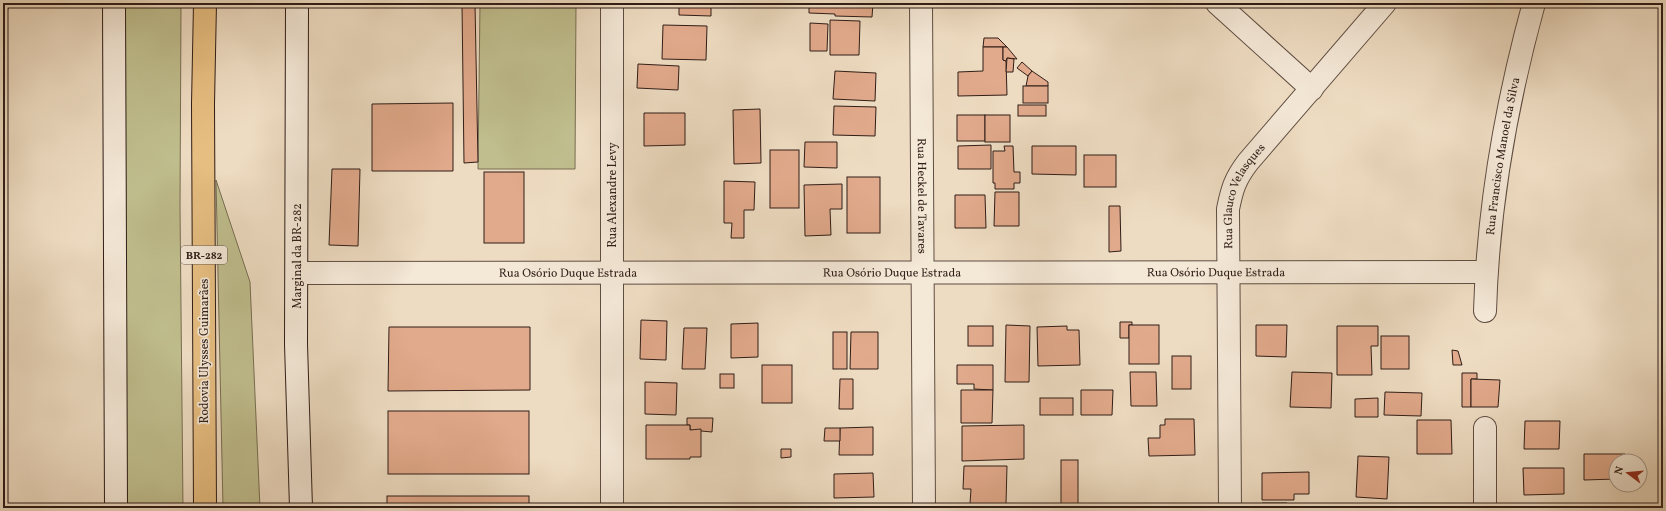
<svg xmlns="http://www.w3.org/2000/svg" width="1666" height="511" font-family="Vollkorn,serif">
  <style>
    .green { fill: #c0be8e; stroke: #786e52 }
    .building { fill: #e2aa8c; stroke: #2f1d17 }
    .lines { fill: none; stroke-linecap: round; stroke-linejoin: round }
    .street-casing { stroke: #5f4d42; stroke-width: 24 }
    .secondary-casing { stroke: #2f1d17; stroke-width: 24 }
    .highway-casing { stroke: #2f1d17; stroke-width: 24 }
    .street { stroke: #f4e8d7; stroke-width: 22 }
    .secondary { stroke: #f4e8d7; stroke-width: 22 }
    .highway { stroke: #e7be81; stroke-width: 22 }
    .labels { text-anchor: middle; stroke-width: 3.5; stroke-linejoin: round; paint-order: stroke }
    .shield { fill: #f4e8d7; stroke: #6a5a51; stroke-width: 1 }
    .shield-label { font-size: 11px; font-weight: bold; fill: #2f1d17 }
    .street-label { font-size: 12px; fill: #2f1d17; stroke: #f4e8d7 }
  </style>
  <rect width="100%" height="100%" fill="#eedcc2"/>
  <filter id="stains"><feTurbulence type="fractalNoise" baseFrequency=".005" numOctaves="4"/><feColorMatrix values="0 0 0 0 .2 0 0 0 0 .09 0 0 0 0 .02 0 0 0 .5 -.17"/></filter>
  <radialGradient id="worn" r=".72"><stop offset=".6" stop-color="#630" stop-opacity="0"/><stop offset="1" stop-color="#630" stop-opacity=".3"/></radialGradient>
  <!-- green -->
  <g class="green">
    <path d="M 121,3 L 181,3 L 180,207 L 183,508 L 121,508 Z"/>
    <path d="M 480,3 L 576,3 L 575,169 L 478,169 Z"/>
    <path d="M 216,180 L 250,282 L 260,508 L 223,508 Z"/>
  </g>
  <!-- building -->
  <g class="building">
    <path d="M 3,3 L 9,3 L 3,34 Z"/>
    <path d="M 679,3 L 711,3 L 711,16 L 679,15 Z"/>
    <path d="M 809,3 L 873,3 L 872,17 L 835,16 L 835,14 L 809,13 Z"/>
    <path d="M 462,4 L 475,4 L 478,162 L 464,163 Z"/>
    <path d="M 830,20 L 860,21 L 859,55 L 830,55 Z"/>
    <path d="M 810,23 L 828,24 L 827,51 L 810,51 Z"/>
    <path d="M 663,25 L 707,26 L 706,60 L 662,59 Z"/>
    <path d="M 984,38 L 998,38 L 1007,47 L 983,47 Z"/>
    <path d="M 983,47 L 1003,47 L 1003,60 L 1006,61 L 1007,95 L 958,96 L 958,72 L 983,71 Z"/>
    <path d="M 1003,47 L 1007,47 L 1017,59 L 1007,58 L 1006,61 L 1003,60 Z"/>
    <path d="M 1007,58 L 1014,59 L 1013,72 L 1006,72 Z"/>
    <path d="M 1022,62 L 1032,71 L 1028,76 L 1017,68 Z"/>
    <path d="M 638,64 L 679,66 L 678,90 L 637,88 Z"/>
    <path d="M 835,71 L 876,73 L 875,101 L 833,99 Z"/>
    <path d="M 1032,71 L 1048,82 L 1048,86 L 1026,86 L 1028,76 Z"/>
    <rect x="1023" y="86" width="25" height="17"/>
    <path d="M 453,103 L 453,171 L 372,171 L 372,104 Z"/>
    <rect x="1018" y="105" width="28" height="11"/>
    <path d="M 834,106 L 876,107 L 875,136 L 833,135 Z"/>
    <path d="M 760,109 L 761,163 L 734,164 L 733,110 Z"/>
    <path d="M 644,113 L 685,113 L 685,145 L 644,146 Z"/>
    <rect x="957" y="115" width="28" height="26"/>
    <rect x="985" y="115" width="25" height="27"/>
    <path d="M 805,142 L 837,142 L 837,168 L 804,167 Z"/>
    <path d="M 991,145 L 991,169 L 958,169 L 958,146 Z"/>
    <path d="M 1004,146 L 1013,146 L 1014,172 L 1020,172 L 1020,183 L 1014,183 L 1014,189 L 995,189 L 995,183 L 993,183 L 993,151 L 1005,151 Z"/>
    <path d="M 1032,146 L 1076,146 L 1076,175 L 1032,174 Z"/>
    <rect x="770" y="150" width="29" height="58"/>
    <rect x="1084" y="155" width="32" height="32"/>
    <path d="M 332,169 L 360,169 L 358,246 L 329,245 Z"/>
    <rect x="484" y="172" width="40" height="71"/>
    <rect x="847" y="177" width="33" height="56"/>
    <path d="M 724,181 L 755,182 L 754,210 L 744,210 L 744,238 L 731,238 L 732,223 L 724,223 Z"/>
    <path d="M 842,184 L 842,209 L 830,209 L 831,235 L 805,236 L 804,185 Z"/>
    <path d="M 995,192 L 1019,192 L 1019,226 L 994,226 Z"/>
    <path d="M 955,195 L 985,195 L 986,228 L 955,228 Z"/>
    <path d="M 1109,206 L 1120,206 L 1121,251 L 1109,252 Z"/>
    <path d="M 641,320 L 667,321 L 666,360 L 640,359 Z"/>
    <path d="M 1120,322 L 1132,322 L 1132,325 L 1129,325 L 1129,338 L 1120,338 Z"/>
    <path d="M 758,323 L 758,357 L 731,358 L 731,324 Z"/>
    <path d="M 1006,325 L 1030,326 L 1029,382 L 1005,382 Z"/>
    <rect x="1129" y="325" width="30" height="39"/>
    <path d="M 1256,325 L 1287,325 L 1286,357 L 1256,356 Z"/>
    <rect x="968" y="326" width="25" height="20"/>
    <path d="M 1067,326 L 1067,330 L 1079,330 L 1080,365 L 1038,366 L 1037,327 Z"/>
    <path d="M 1337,326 L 1378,326 L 1378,346 L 1371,346 L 1372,375 L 1337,375 Z"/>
    <path d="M 389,327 L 530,327 L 530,390 L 388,391 Z"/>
    <path d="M 684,328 L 707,328 L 705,369 L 682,369 Z"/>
    <rect x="833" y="332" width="14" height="37"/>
    <path d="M 851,332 L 878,332 L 878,369 L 850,369 Z"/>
    <rect x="1381" y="336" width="28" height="33"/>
    <path d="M 1452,350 L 1458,351 L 1462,365 L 1453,365 Z"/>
    <rect x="1172" y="356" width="19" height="33"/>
    <rect x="762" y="365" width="30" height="38"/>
    <path d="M 957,365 L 993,365 L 993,390 L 974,389 L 974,384 L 957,384 Z"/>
    <path d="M 1130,372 L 1156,372 L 1157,406 L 1131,406 Z"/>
    <path d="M 1292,372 L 1332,373 L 1331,408 L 1290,407 Z"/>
    <path d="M 1462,373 L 1477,373 L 1477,379 L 1471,379 L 1471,407 L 1462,407 Z"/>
    <rect x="720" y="374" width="14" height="14"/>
    <path d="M 840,379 L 853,379 L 853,409 L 839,409 Z"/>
    <path d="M 1471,379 L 1500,380 L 1498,407 L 1471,407 Z"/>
    <path d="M 645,382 L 677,383 L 676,415 L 645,414 Z"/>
    <path d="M 961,390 L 993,390 L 992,423 L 961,423 Z"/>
    <path d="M 1081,390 L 1113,390 L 1112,415 L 1081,415 Z"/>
    <path d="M 1385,392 L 1422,393 L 1421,416 L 1384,415 Z"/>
    <rect x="1040" y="398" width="33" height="17"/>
    <path d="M 1378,398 L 1378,417 L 1355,417 L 1355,399 Z"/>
    <rect x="388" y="411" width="141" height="63"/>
    <path d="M 687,418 L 713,418 L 712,432 L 690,430 L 690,425 L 687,425 Z"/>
    <path d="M 1165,419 L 1194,419 L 1195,455 L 1149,456 L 1148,438 L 1160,438 L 1160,425 L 1165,425 Z"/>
    <path d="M 1417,420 L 1451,420 L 1452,454 L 1417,454 Z"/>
    <path d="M 1525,421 L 1560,421 L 1559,449 L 1524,449 Z"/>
    <path d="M 646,425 L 690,425 L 690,430 L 701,429 L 701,457 L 690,457 L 690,459 L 646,459 Z"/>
    <path d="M 1024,425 L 1024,459 L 962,461 L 962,426 Z"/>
    <path d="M 873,427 L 873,455 L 839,455 L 840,428 Z"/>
    <path d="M 825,428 L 840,428 L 840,441 L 824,441 Z"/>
    <path d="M 781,449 L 791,449 L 791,457 L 781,458 Z"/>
    <path d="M 1584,454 L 1625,454 L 1625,461 L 1616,461 L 1616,479 L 1584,480 Z"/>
    <path d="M 1358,456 L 1389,457 L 1387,499 L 1356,497 Z"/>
    <rect x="1061" y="460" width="17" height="44"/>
    <path d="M 964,466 L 1007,466 L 1006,504 L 970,504 L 971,489 L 963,489 Z"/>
    <path d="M 1523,468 L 1564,468 L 1564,494 L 1524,495 Z"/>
    <path d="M 1309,472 L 1309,494 L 1294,494 L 1294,500 L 1262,500 L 1262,473 Z"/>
    <path d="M 873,473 L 874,497 L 834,498 L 834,474 Z"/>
    <rect x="387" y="496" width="142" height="12"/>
    <path d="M 1262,503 L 1287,503 L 1287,506 L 1308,506 L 1308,508 L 1262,508 Z"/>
    <path d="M 1388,504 L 1420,505 L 1420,508 L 1388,508 Z"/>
    <path d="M 1193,505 L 1193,508 L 1152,508 L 1152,506 Z"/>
  </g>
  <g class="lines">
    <defs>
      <g id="street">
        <path d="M 612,3 L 612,508"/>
        <path id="s1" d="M 921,3 L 924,508"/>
        <path d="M 1217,3 L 1312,89"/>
        <path id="s2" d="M 297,273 L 1486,272"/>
        <path id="s3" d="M 1485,311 C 1488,209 1507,101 1534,3"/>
        <path d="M 1485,428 L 1485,508"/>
        <path id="s4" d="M 1230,508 L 1228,209 C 1232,189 1235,179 1248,162 L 1385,3"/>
      </g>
      <g id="secondary">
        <path d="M 114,3 L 116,508"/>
        <path d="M 297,3 L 296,344 L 301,508"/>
      </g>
      <path id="highway" d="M 205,508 L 203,104 L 205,3"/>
    </defs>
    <!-- street casing -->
    <use href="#street" class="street-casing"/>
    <!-- secondary casing -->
    <use href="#secondary" class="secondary-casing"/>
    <!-- highway casing -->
    <use href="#highway" class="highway-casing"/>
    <!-- street -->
    <use href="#street" class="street"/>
    <!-- secondary -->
    <use href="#secondary" class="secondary"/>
    <!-- highway -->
    <use href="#highway" class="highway"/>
  </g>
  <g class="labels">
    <!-- shield labels -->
    <rect class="shield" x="181" y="246" width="46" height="18" rx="3"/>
    <g class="shield-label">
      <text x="204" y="259">BR-282</text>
    </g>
    <!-- street labels -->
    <g class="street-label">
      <text dy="4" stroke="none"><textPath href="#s3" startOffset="156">Rua Francisco Manoel da Silva</textPath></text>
      <text transform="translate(612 195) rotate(-90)" y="4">Rua Alexandre Levy</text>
      <text dy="4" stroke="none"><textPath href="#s1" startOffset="193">Rua Heckel de Tavares</textPath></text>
      <text dy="4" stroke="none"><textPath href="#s4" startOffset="316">Rua Glauco Velasques</textPath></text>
      <text transform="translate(297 256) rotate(-90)" y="4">Marginal da BR-282</text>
      <text dy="4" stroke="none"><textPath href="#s2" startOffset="271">Rua Osório Duque Estrada</textPath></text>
      <text dy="4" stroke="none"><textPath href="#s2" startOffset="595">Rua Osório Duque Estrada</textPath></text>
      <text dy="4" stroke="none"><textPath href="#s2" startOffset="919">Rua Osório Duque Estrada</textPath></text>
      <text transform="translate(204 351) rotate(-90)" y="4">Rodovia Ulysses Guimarães</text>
    </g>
  </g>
  <!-- margin -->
  <rect width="1666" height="511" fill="none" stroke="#eedcc2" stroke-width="16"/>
  <rect x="4" y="4" width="1658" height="503" fill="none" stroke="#2f1d17" stroke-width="2"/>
  <rect x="8" y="8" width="1650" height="495" fill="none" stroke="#2f1d17"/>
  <!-- north arrow -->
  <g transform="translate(1628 473) rotate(286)"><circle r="19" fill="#f4e8d7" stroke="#a5978a"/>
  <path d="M0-3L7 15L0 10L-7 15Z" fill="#8f2418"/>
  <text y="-6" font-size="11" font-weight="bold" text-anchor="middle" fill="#2f1d17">N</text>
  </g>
  <rect width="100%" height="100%" filter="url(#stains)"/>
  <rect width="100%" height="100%" fill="url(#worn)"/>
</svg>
